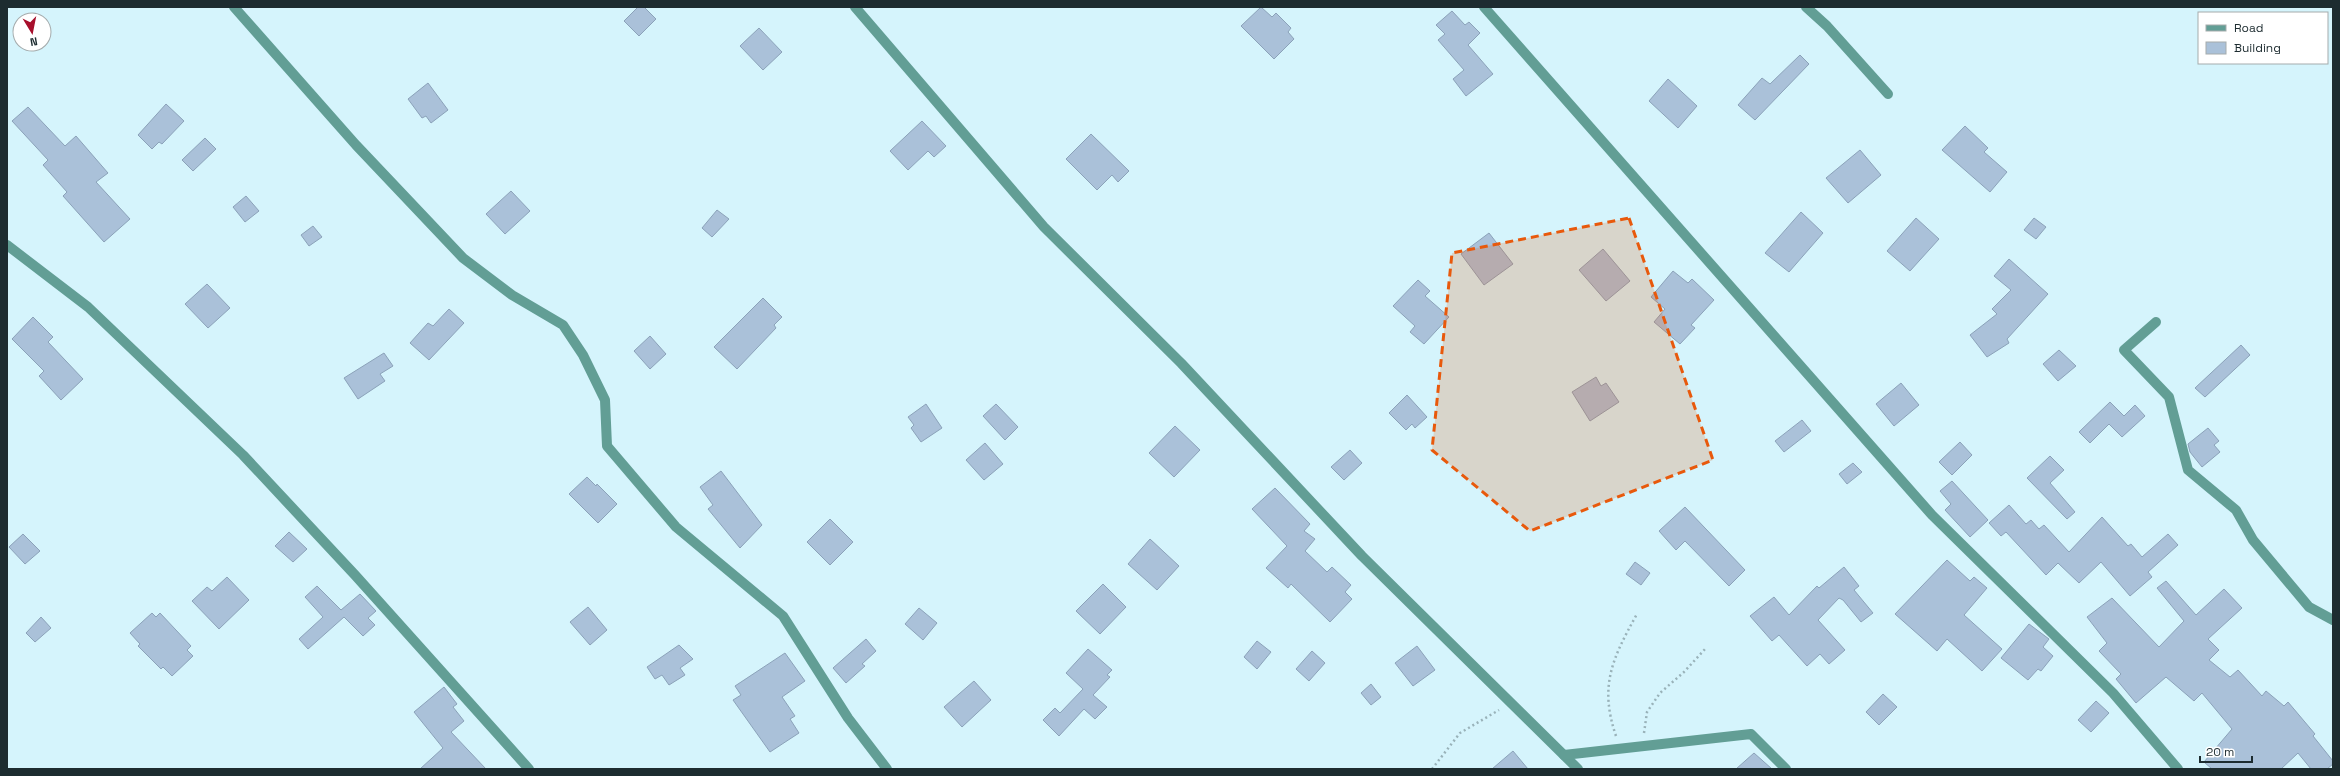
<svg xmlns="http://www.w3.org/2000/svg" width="2340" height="776" font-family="'Space Grotesk',sans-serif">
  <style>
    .building { fill: #aac1d9; stroke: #8ba2b9 }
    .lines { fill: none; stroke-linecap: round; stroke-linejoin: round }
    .path { stroke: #99b2b9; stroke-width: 2.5; stroke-dasharray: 2 3; stroke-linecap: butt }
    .minor { stroke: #629e95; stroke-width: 10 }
    .marked { fill: #e8590c; fill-opacity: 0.2; stroke: #e8590c; stroke-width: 3; stroke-dasharray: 8 5; stroke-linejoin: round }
  </style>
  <rect width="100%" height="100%" fill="#d5f4fc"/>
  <!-- building -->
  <g class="building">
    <path d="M 638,7 L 644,7 L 656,19 L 639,36 L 624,21 Z"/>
    <path d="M 1261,7 L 1272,17 L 1276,13 L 1291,28 L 1288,32 L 1294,39 L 1274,59 L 1241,26 Z"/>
    <path d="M 1452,11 L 1465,25 L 1469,22 L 1480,33 L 1468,45 L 1493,74 L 1466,96 L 1453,79 L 1464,70 L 1438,40 L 1445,34 L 1436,25 Z"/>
    <path d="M 759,28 L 782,52 L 763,70 L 740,46 Z"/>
    <path d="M 1800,55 L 1809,64 L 1755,120 L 1738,105 L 1762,78 L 1770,84 Z"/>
    <path d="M 1668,79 L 1697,106 L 1678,128 L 1649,101 Z"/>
    <path d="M 428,83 L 448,110 L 431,123 L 426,116 L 422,118 L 408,99 Z"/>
    <path d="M 166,104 L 184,121 L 162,144 L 159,142 L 152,149 L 138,135 Z"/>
    <path d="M 28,107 L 65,146 L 76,136 L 108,173 L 96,182 L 130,219 L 104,242 L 63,196 L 67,192 L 43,165 L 48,160 L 12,121 Z"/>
    <path d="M 922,121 L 946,146 L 934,157 L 928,151 L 908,170 L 890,151 Z"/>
    <path d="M 1965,126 L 1988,148 L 1984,152 L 2007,172 L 1990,192 L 1942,150 Z"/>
    <path d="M 1091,134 L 1129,171 L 1118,182 L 1112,175 L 1097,190 L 1066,159 Z"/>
    <path d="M 205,138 L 216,149 L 193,171 L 182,160 Z"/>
    <path d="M 1860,150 L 1881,175 L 1848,203 L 1826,178 Z"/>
    <path d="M 511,191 L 530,211 L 505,234 L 486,214 Z"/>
    <path d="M 246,196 L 259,211 L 245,222 L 233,207 Z"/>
    <path d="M 717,210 L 729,219 L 712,237 L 702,228 Z"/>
    <path d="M 1801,212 L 1823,233 L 1789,272 L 1765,253 Z"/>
    <path d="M 1916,218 L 1939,239 L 1910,271 L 1887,251 Z"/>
    <path d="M 2034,218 L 2046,227 L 2036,239 L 2024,230 Z"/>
    <path d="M 313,226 L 322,237 L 309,246 L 301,235 Z"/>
    <path d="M 1489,233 L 1513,264 L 1484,285 L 1461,254 Z"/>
    <path d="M 1603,249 L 1630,281 L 1606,301 L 1579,270 Z"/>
    <path d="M 2009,259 L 2048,294 L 2007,339 L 2009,343 L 1987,357 L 1970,335 L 1997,314 L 1992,309 L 2011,290 L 1994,276 Z"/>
    <path d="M 1673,271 L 1688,283 L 1692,279 L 1714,300 L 1691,325 L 1695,328 L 1680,344 L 1654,322 L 1665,309 L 1651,297 Z"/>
    <path d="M 1418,280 L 1430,291 L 1425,296 L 1449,317 L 1424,344 L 1410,332 L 1415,326 L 1393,306 Z"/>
    <path d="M 207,284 L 230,308 L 208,328 L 185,304 Z"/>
    <path d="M 763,298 L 782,317 L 774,325 L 776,328 L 737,369 L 714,347 Z"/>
    <path d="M 449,309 L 464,323 L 429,360 L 410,343 L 428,323 L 433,326 Z"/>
    <path d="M 33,317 L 53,337 L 48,342 L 83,379 L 61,400 L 39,376 L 44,371 L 12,339 Z"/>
    <path d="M 650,336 L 666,354 L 650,369 L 634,351 Z"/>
    <path d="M 2241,345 L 2250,355 L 2205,397 L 2195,388 Z"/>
    <path d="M 2059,350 L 2076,366 L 2058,381 L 2043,364 Z"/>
    <path d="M 384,353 L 393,366 L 380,374 L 385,381 L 358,399 L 344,378 Z"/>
    <path d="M 1596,377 L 1601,386 L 1606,383 L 1619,402 L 1590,421 L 1572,392 Z"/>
    <path d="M 1901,383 L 1919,405 L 1894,426 L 1876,404 Z"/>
    <path d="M 1407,395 L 1427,417 L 1415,428 L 1412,424 L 1406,430 L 1389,413 Z"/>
    <path d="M 2110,402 L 2124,416 L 2135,405 L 2145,416 L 2122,437 L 2109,424 L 2090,443 L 2079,432 Z"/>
    <path d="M 926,404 L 942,428 L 921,442 L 911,428 L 914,425 L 908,417 Z"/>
    <path d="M 996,404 L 1018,427 L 1005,440 L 983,416 Z"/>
    <path d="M 1802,420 L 1811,431 L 1784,452 L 1775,441 Z"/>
    <path d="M 1175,426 L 1200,450 L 1174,477 L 1149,453 Z"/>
    <path d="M 2208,428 L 2219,441 L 2214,445 L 2220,452 L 2202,467 L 2190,452 L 2188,444 Z"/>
    <path d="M 1960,442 L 1972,455 L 1952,475 L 1939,462 Z"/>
    <path d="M 985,443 L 1003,464 L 984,480 L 966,460 Z"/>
    <path d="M 1350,450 L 1362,463 L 1344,480 L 1331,467 Z"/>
    <path d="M 2050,456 L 2064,470 L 2050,483 L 2075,512 L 2067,519 L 2027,478 Z"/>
    <path d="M 1853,463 L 1862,472 L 1847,484 L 1839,474 Z"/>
    <path d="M 721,471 L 762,525 L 740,548 L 708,509 L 713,505 L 700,487 Z"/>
    <path d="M 587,477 L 596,486 L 597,484 L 617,504 L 598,523 L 569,494 Z"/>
    <path d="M 1952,481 L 1988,520 L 1970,537 L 1945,510 L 1951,504 L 1940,491 Z"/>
    <path d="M 1275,488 L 1310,524 L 1304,531 L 1315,539 L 1305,551 L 1327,572 L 1332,567 L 1351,585 L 1345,592 L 1352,599 L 1330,622 L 1291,584 L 1288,588 L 1266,568 L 1287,546 L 1252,509 Z"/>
    <path d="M 2009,505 L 2026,524 L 2031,520 L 2039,529 L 2044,525 L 2069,552 L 2102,517 L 2128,546 L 2131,544 L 2142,557 L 2168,534 L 2178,545 L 2148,572 L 2152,577 L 2130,596 L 2101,562 L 2079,583 L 2058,563 L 2046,575 L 2006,532 L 2001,536 L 1989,523 Z"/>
    <path d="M 1685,507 L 1745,570 L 1729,586 L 1685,541 L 1676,550 L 1659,531 Z"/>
    <path d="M 830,519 L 853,542 L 830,565 L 807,542 Z"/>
    <path d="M 289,532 L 307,549 L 293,562 L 275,546 Z"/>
    <path d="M 23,534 L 40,551 L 25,564 L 9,547 Z"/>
    <path d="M 1150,539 L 1179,566 L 1157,590 L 1128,564 Z"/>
    <path d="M 1947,560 L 1970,581 L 1974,577 L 1987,588 L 1964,615 L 2002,649 L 1982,671 L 1947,639 L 1937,651 L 1895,614 Z"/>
    <path d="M 1635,562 L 1650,573 L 1641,585 L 1626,574 Z"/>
    <path d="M 1844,567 L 1859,586 L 1854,590 L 1873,613 L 1861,622 L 1843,600 L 1839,598 L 1818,620 L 1845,650 L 1829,664 L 1820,654 L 1807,666 L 1779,635 L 1772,641 L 1750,616 L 1774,597 L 1789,615 L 1817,586 L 1819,588 Z"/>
    <path d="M 227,577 L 249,600 L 219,629 L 192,601 L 207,587 L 212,591 Z"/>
    <path d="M 2166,581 L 2196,615 L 2224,589 L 2242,608 L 2208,639 L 2219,650 L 2209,660 L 2230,677 L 2238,670 L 2262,696 L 2266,691 L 2284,706 L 2288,702 L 2315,734 L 2313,736 L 2333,761 L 2333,764 L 2327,769 L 2311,769 L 2298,753 L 2281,769 L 2212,769 L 2204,762 L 2232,729 L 2202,693 L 2194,701 L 2166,677 L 2136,703 L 2116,679 L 2121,674 L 2099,651 L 2107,643 L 2087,617 L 2112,598 L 2159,647 L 2184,621 L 2157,588 Z"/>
    <path d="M 1103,584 L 1126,607 L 1100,634 L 1076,611 Z"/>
    <path d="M 317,586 L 341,610 L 360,594 L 376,611 L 368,618 L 375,625 L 363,636 L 344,617 L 308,649 L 299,639 L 323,617 L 305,597 Z"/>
    <path d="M 588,607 L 607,630 L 590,645 L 570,622 Z"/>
    <path d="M 919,608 L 937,623 L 923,640 L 905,624 Z"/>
    <path d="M 152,613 L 156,617 L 160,613 L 191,646 L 187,650 L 193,656 L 172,676 L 163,667 L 161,669 L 138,646 L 140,644 L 130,633 Z"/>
    <path d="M 41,617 L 51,628 L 35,642 L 26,633 Z"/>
    <path d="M 2029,624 L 2049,639 L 2043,647 L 2053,656 L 2041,671 L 2038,669 L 2028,680 L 2001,658 Z"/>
    <path d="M 866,639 L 876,651 L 862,664 L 865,666 L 846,683 L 833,668 Z"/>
    <path d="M 1257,641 L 1271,652 L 1257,669 L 1244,657 Z"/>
    <path d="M 679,645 L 693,659 L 680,668 L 685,675 L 669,685 L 662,675 L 655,679 L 647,667 Z"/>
    <path d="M 1417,646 L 1435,670 L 1413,686 L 1395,663 Z"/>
    <path d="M 1088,649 L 1112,670 L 1107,675 L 1110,677 L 1093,695 L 1107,707 L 1095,719 L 1084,709 L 1059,736 L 1043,720 L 1055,708 L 1060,713 L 1083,689 L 1066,673 Z"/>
    <path d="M 1312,651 L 1325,663 L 1309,681 L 1296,669 Z"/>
    <path d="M 785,653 L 805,681 L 782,697 L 795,716 L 790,719 L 799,733 L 770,752 L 733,700 L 741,695 L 735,686 Z"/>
    <path d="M 974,681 L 991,700 L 962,727 L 944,707 Z"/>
    <path d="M 1371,684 L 1381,697 L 1371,705 L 1361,693 Z"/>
    <path d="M 444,687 L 457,704 L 453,707 L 464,721 L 451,732 L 486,769 L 420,769 L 443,748 L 414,712 Z"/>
    <path d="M 1883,694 L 1897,707 L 1879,725 L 1866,712 Z"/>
    <path d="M 2096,701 L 2109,713 L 2091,732 L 2078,720 Z"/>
    <path d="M 1513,751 L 1528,769 L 1492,769 Z"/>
    <path d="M 1754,753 L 1772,769 L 1736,769 Z"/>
  </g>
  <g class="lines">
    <!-- path -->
    <g class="path">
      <path d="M 1644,733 L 1647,712 L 1660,693 L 1684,672 L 1706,648"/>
      <path d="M 1616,736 C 1599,686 1612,659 1637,614"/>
      <path d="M 1432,769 L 1460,733 L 1499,710"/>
    </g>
    <!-- minor -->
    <g class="minor">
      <path d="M 234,7 L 356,145 L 463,258 L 512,295 L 563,325 L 583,355 L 605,400 L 607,446 L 676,527 L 783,616 L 848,718 L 887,769"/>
      <path d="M 855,7 L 1044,227 L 1181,363 L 1362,556 L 1578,769"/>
      <path d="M 1484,7 L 1932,515 L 2113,693 L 2178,769"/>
      <path d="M 1806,7 L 1827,26 L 1888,94"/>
      <path d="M 7,245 L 88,307 L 243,455 L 355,575 L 529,769"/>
      <path d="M 2156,322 L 2124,350 L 2169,397 L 2188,470 L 2236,510 L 2253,540 L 2309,607 L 2333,620"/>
      <path d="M 1564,755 L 1751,734 L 1786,769"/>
    </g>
  </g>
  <!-- marked area -->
  <path class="marked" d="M 1629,218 L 1713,460 L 1530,531 L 1432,450 L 1452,253 Z"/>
  <!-- border -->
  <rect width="2340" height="776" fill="none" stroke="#1d2c30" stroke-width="16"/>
  <!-- legend -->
  <rect x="2198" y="12" width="130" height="52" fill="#ffffff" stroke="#a5abac"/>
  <rect x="2206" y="25" width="20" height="6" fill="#629e95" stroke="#a5abac"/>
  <text x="2234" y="32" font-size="12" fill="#1d2c30">Road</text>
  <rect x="2206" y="42" width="20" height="12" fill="#aac1d9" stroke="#a5abac"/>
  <text x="2234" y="52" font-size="12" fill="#1d2c30">Building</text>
  <!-- north arrow -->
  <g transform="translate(32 32) rotate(170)"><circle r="19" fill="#ffffff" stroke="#a5abac"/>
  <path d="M0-3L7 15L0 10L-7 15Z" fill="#a70f2c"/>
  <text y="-6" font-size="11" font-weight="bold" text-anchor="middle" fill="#1d2c30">N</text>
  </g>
  <!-- scale -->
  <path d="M2200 756v6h52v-6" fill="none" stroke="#1d2c30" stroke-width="2"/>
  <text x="2206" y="756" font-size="12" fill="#1d2c30" stroke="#ffffff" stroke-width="3" paint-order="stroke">20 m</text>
</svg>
